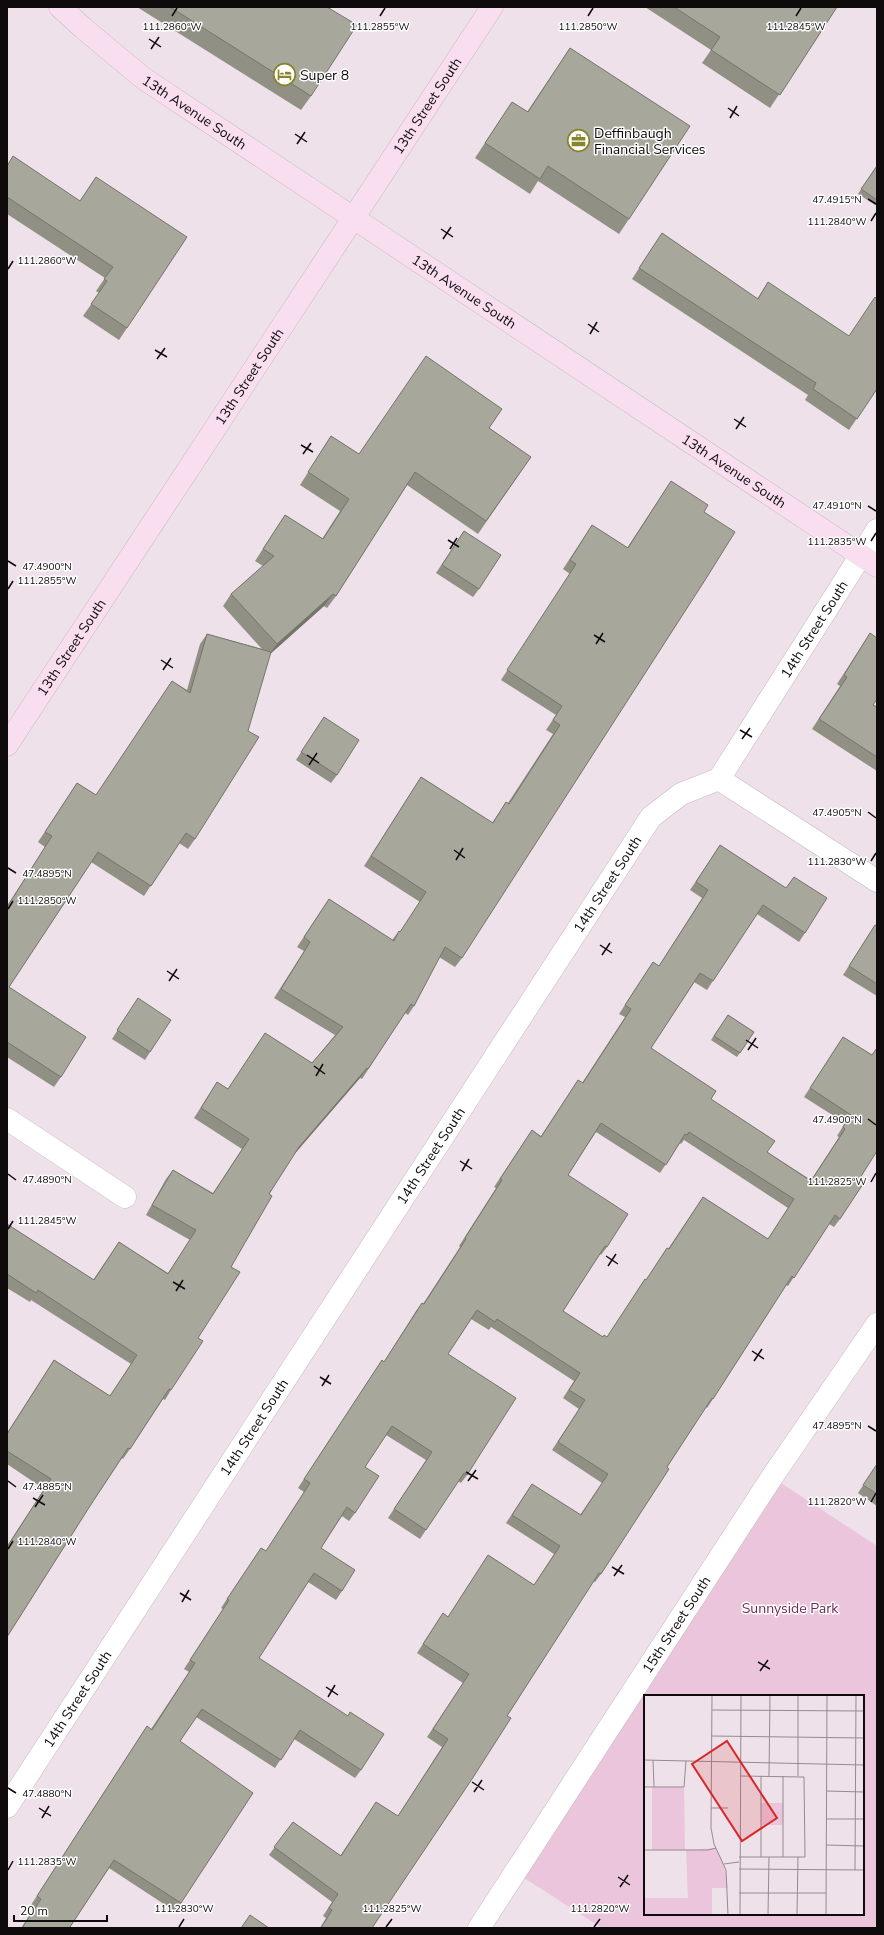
<svg xmlns="http://www.w3.org/2000/svg" width="884" height="1935" font-family="'Nunito Sans',sans-serif">
  <style>
    .green { fill: #eac5db; fill-rule: evenodd }
    .lines { fill: none; stroke-linecap: round; stroke-linejoin: round }
    .street-casing { stroke: #c6bac1; stroke-width: 23 }
    .secondary-casing { stroke: #c6bac1; stroke-width: 23 }
    .street { stroke: #fff; stroke-width: 22 }
    .secondary { stroke: #f8deee; stroke-width: 22 }
    .wall { fill: #909085; fill-rule: evenodd }
    .shaded-wall { fill: #75756c }
    .building { fill: #a7a79b; stroke: #75756c; fill-rule: evenodd }
    .ticks { fill: none; stroke: #0f0b0d; stroke-width: 1.5 }
    .labels { text-anchor: middle; stroke-width: 3; stroke-linejoin: round; paint-order: stroke }
    .poi-label { font-size: 14px; fill: #0f0b0d; stroke: #fff; text-anchor: start }
    .street-label { font-size: 14px; fill: #0f0b0d; stroke: #fff }
    .park-label { font-size: 14px; fill: #702a5a; stroke: #fff }
    .inset-road { fill: none; stroke: #958b91; stroke-width: 1 }
    .view { fill: #d62828; fill-opacity: 0.15; stroke: #d62828; stroke-width: 2 }
    .inset-edge { fill: none; stroke: #0f0b0d; stroke-width: 2 }
    .ticks-label { font-size: 10px; text-anchor: middle; fill: #0f0b0d; stroke: #fff; stroke-width: 3; stroke-linejoin: round; paint-order: stroke }
  </style>
  <rect width="100%" height="100%" fill="#eee1e9"/>
  <!-- green -->
  <path class="green" d="M 772,1477 L 877,1546 L 877,1928 L 602,1928 L 515,1872 ZM 645,1696 L 863,1696 L 863,1914 L 645,1914 Z"/>
  <g class="lines">
    <defs>
      <g id="street">
        <path d="M 719,779 L 877,881"/>
        <path d="M 7,1119 L 125,1197"/>
        <path id="s1" d="M 7,1807 L 651,817 L 681,794 L 719,779 L 877,530"/>
        <path id="s2" d="M 479,1928 L 772,1477 L 877,1324"/>
      </g>
      <g id="secondary">
        <path id="s3" d="M 60,7 L 83,28 L 143,78 L 877,566"/>
        <path id="s4" d="M 7,745 L 492,7"/>
      </g>
    </defs>
    <!-- street casing -->
    <use href="#street" class="street-casing"/>
    <!-- secondary casing -->
    <use href="#secondary" class="secondary-casing"/>
    <!-- street -->
    <use href="#street" class="street"/>
    <!-- secondary -->
    <use href="#secondary" class="secondary"/>
  </g>
  <!-- wall -->
  <g class="wall">
    <path d="M 137,7 L 327,7 L 311,96 L 301,110 Z"/>
    <path d="M 645,7 L 837,7 L 770,108 L 702,63 L 711,50 Z"/>
    <path d="M 570,48 L 629,219 L 619,234 L 538,181 L 530,194 L 475,158 L 502,117 L 512,102 L 527,112 Z"/>
    <path d="M 7,165 L 80,201 L 96,177 L 127,328 L 119,340 L 83,316 L 99,293 L 96,291 L 105,278 L 7,214 Z"/>
    <path d="M 877,165 L 877,206 L 858,194 Z"/>
    <path d="M 662,233 L 757,299 L 768,282 L 877,389 L 849,430 L 805,400 L 808,395 L 632,279 Z"/>
    <path d="M 489,428 L 531,457 L 478,534 L 407,485 L 336,596 L 327,608 L 324,606 L 270,654 L 195,839 L 188,849 L 179,843 L 144,896 L 91,862 L 9,987 L 61,1077 L 54,1087 L 7,1057 L 7,906 L 45,847 L 38,842 L 77,783 L 96,795 L 172,681 L 187,690 L 200,644 L 207,634 L 262,649 L 223,606 L 231,594 L 263,566 L 255,561 L 285,515 L 322,539 L 340,511 L 300,485 L 331,436 L 359,454 Z"/>
    <path d="M 671,481 L 704,512 L 462,958 L 455,967 L 439,957 L 414,1006 L 408,1015 L 405,1013 L 362,1079 L 360,1078 L 294,1154 L 269,1194 L 231,1267 L 198,1338 L 171,1390 L 165,1400 L 163,1399 L 130,1449 L 123,1459 L 122,1458 L 90,1506 L 7,1637 L 7,1546 L 44,1489 L 7,1464 L 7,1433 L 54,1360 L 110,1396 L 131,1364 L 31,1300 L 30,1302 L 7,1288 L 7,1224 L 93,1280 L 119,1242 L 168,1273 L 190,1240 L 146,1215 L 166,1179 L 173,1170 L 213,1193 L 242,1149 L 194,1118 L 217,1082 L 228,1089 L 265,1033 L 312,1063 L 335,1035 L 274,998 L 304,951 L 297,947 L 329,899 L 392,940 L 399,931 L 400,932 L 420,902 L 364,866 L 421,777 L 492,823 L 506,802 L 508,803 L 553,734 L 546,730 L 556,715 L 501,680 L 570,574 L 563,569 L 592,525 L 627,548 Z"/>
    <path d="M 464,531 L 479,589 L 473,597 L 436,573 Z"/>
    <path d="M 870,633 L 873,705 L 877,707 L 877,771 L 812,729 L 840,686 L 837,684 Z"/>
    <path d="M 324,717 L 337,775 L 331,783 L 296,760 Z"/>
    <path d="M 720,845 L 786,888 L 794,877 L 805,933 L 799,942 L 757,914 L 707,990 L 694,982 L 651,1048 L 711,1099 L 767,1152 L 811,1180 L 839,1137 L 837,1136 L 845,1123 L 804,1097 L 843,1037 L 872,1055 L 877,1047 L 877,1151 L 860,1178 L 840,1219 L 834,1227 L 829,1224 L 788,1286 L 786,1285 L 713,1399 L 707,1408 L 706,1407 L 667,1467 L 601,1574 L 595,1582 L 593,1581 L 372,1928 L 320,1928 L 326,1918 L 323,1916 L 332,1902 L 269,1855 L 293,1822 L 340,1856 L 376,1802 L 398,1816 L 442,1747 L 427,1737 L 463,1683 L 417,1653 L 443,1613 L 448,1617 L 488,1555 L 534,1585 L 554,1554 L 506,1523 L 532,1484 L 580,1515 L 602,1483 L 552,1450 L 579,1409 L 563,1398 L 574,1381 L 491,1327 L 489,1330 L 471,1319 L 448,1354 L 467,1475 L 461,1483 L 458,1481 L 420,1539 L 388,1518 L 426,1460 L 386,1435 L 365,1467 L 355,1513 L 349,1521 L 342,1516 L 321,1548 L 342,1591 L 336,1600 L 308,1582 L 259,1658 L 361,1770 L 355,1778 L 294,1739 L 275,1768 L 196,1717 L 180,1741 L 181,1903 L 176,1912 L 109,1868 L 70,1927 L 71,1928 L 21,1928 L 35,1907 L 31,1905 L 141,1735 L 147,1726 L 151,1729 L 189,1672 L 184,1669 L 223,1609 L 221,1608 L 261,1548 L 266,1551 L 304,1492 L 298,1488 L 376,1369 L 382,1360 L 384,1362 L 416,1311 L 422,1303 L 423,1304 L 460,1247 L 459,1246 L 496,1188 L 494,1187 L 532,1130 L 541,1136 L 578,1080 L 582,1083 L 625,1017 L 619,1014 L 647,971 L 653,962 L 659,966 L 702,898 L 690,890 ZM 596,1132 L 660,1173 L 680,1143 L 681,1144 L 684,1140 L 788,1208 L 768,1239 L 703,1197 L 668,1249 L 667,1248 L 646,1280 L 645,1279 L 639,1288 L 607,1337 L 603,1337 L 563,1311 L 600,1254 L 601,1255 L 607,1247 L 568,1175 Z"/>
    <path d="M 875,925 L 877,926 L 877,996 L 843,975 Z"/>
    <path d="M 138,998 L 150,1052 L 145,1060 L 112,1039 Z"/>
    <path d="M 728,1015 L 754,1032 L 737,1057 L 711,1040 Z"/>
    <path d="M 877,1464 L 877,1506 L 858,1493 Z"/>
  </g>
  <!-- shaded-wall -->
  <g class="shaded-wall">
    <path d="M 333,594 L 324,606 L 268,656 L 277,644 Z"/>
    <path d="M 367,1068 L 360,1078 L 292,1157 L 299,1147 Z"/>
  </g>
  <!-- building -->
  <g class="building">
    <path d="M 170,7 L 327,7 L 357,25 L 311,96 Z"/>
    <path d="M 674,7 L 837,7 L 780,95 L 711,50 L 720,37 Z"/>
    <path d="M 570,48 L 690,126 L 629,219 L 548,166 L 540,179 L 485,143 L 512,102 L 528,112 Z"/>
    <path d="M 13,156 L 80,201 L 96,177 L 187,237 L 127,328 L 91,304 L 107,281 L 104,279 L 113,267 L 7,197 L 7,166 Z"/>
    <path d="M 877,166 L 877,200 L 861,189 Z"/>
    <path d="M 662,233 L 758,299 L 768,282 L 849,336 L 875,297 L 877,299 L 877,389 L 857,419 L 813,389 L 816,383 L 639,268 Z"/>
    <path d="M 426,356 L 502,409 L 489,428 L 531,457 L 486,521 L 415,472 L 336,596 L 333,594 L 277,644 L 231,594 L 274,556 L 263,549 L 285,515 L 323,539 L 349,499 L 308,472 L 331,436 L 359,454 Z"/>
    <path d="M 671,481 L 708,505 L 704,512 L 735,532 L 707,577 L 462,958 L 445,947 L 414,1006 L 411,1004 L 368,1069 L 367,1068 L 299,1147 L 269,1194 L 272,1196 L 231,1267 L 240,1272 L 198,1338 L 203,1341 L 171,1390 L 169,1389 L 130,1449 L 128,1448 L 90,1506 L 7,1637 L 7,1547 L 51,1479 L 7,1451 L 7,1434 L 54,1360 L 110,1396 L 137,1355 L 38,1290 L 36,1293 L 7,1274 L 7,1224 L 94,1280 L 119,1242 L 168,1274 L 196,1230 L 152,1205 L 173,1170 L 213,1194 L 249,1139 L 201,1108 L 217,1082 L 228,1089 L 265,1033 L 312,1063 L 343,1027 L 281,989 L 310,942 L 304,937 L 329,899 L 394,941 L 399,931 L 400,932 L 426,892 L 371,856 L 421,777 L 493,823 L 506,802 L 509,804 L 560,725 L 553,720 L 562,706 L 507,670 L 576,564 L 570,560 L 592,525 L 628,548 Z"/>
    <path d="M 464,531 L 501,555 L 479,589 L 442,565 Z"/>
    <path d="M 870,633 L 877,638 L 877,699 L 873,705 L 877,707 L 877,757 L 819,719 L 847,677 L 844,675 Z"/>
    <path d="M 207,634 L 271,652 L 248,731 L 259,737 L 195,839 L 186,833 L 151,886 L 98,852 L 9,987 L 86,1037 L 61,1077 L 7,1042 L 7,907 L 52,836 L 45,832 L 77,783 L 96,795 L 172,681 L 190,693 Z"/>
    <path d="M 324,717 L 359,740 L 337,775 L 301,752 Z"/>
    <path d="M 720,845 L 786,888 L 794,877 L 827,898 L 805,933 L 763,905 L 713,981 L 700,973 L 651,1048 L 716,1091 L 711,1099 L 775,1141 L 767,1152 L 811,1181 L 845,1129 L 843,1127 L 851,1115 L 810,1088 L 843,1037 L 872,1055 L 877,1048 L 877,1151 L 860,1178 L 865,1181 L 840,1219 L 835,1215 L 794,1278 L 792,1276 L 713,1399 L 712,1398 L 667,1467 L 669,1469 L 601,1574 L 599,1573 L 507,1716 L 511,1718 L 472,1779 L 372,1928 L 321,1928 L 332,1910 L 329,1908 L 338,1894 L 274,1847 L 293,1822 L 341,1856 L 376,1802 L 398,1816 L 448,1739 L 433,1729 L 469,1674 L 423,1644 L 443,1613 L 448,1617 L 488,1555 L 534,1585 L 560,1546 L 512,1515 L 532,1484 L 581,1515 L 608,1474 L 558,1442 L 585,1400 L 569,1390 L 580,1373 L 497,1319 L 495,1322 L 477,1310 L 448,1354 L 516,1398 L 467,1475 L 464,1473 L 426,1530 L 394,1509 L 432,1452 L 392,1426 L 365,1467 L 379,1476 L 355,1513 L 347,1507 L 321,1548 L 355,1570 L 342,1591 L 314,1573 L 259,1658 L 348,1716 L 350,1712 L 384,1734 L 361,1770 L 300,1730 L 281,1760 L 202,1709 L 180,1741 L 253,1793 L 181,1903 L 114,1860 L 70,1927 L 71,1928 L 22,1928 L 41,1899 L 37,1896 L 147,1726 L 152,1730 L 195,1663 L 190,1660 L 229,1600 L 227,1599 L 261,1548 L 266,1551 L 310,1483 L 304,1479 L 382,1360 L 384,1362 L 422,1303 L 424,1304 L 466,1239 L 465,1238 L 502,1180 L 500,1179 L 532,1130 L 541,1137 L 578,1080 L 583,1083 L 631,1009 L 625,1005 L 653,962 L 659,966 L 708,890 L 696,882 ZM 601,1123 L 666,1165 L 685,1134 L 687,1135 L 689,1132 L 794,1199 L 768,1239 L 703,1197 L 669,1249 L 667,1248 L 646,1280 L 645,1279 L 607,1337 L 604,1335 L 603,1337 L 563,1311 L 605,1246 L 607,1247 L 628,1214 L 568,1175 Z"/>
    <path d="M 875,925 L 877,926 L 877,984 L 849,966 Z"/>
    <path d="M 138,998 L 171,1020 L 150,1052 L 117,1030 Z"/>
    <path d="M 728,1015 L 754,1032 L 740,1053 L 714,1036 Z"/>
    <path d="M 877,1464 L 877,1494 L 863,1485 Z"/>
    <path d="M 250,1915 L 269,1928 L 241,1928 Z"/>
  </g>
  <!-- ticks -->
  <path class="ticks" d="M 172,16 L 177,8M 380,16 L 385,8M 588,16 L 593,8M 796,16 L 801,8M 149,39 L 161,47M 151,49 L 159,37M 728,108 L 739,116M 730,118 L 737,106M 295,134 L 307,142M 297,144 L 305,132M 868,199 L 876,204M 871,221 L 876,213M 441,229 L 453,237M 443,239 L 451,227M 8,269 L 13,261M 588,324 L 599,332M 590,334 L 597,322M 155,350 L 167,357M 157,359 L 165,348M 734,419 L 746,427M 736,429 L 744,417M 301,445 L 313,452M 303,454 L 311,443M 868,506 L 876,511M 448,540 L 459,547M 871,541 L 876,533M 450,549 L 457,538M 8,561 L 16,566M 8,589 L 13,581M 594,635 L 605,642M 596,644 L 603,633M 161,660 L 173,668M 163,670 L 171,658M 740,730 L 752,737M 742,739 L 750,728M 307,755 L 319,763M 309,765 L 317,753M 868,812 L 876,818M 454,850 L 465,858M 456,860 L 463,848M 871,861 L 876,853M 8,868 L 16,873M 8,909 L 13,901M 600,945 L 612,953M 602,955 L 610,943M 167,971 L 179,979M 169,981 L 177,969M 746,1040 L 758,1048M 748,1050 L 756,1038M 314,1066 L 325,1074M 316,1076 L 323,1064M 868,1119 L 876,1125M 460,1161 L 472,1169M 462,1171 L 469,1159M 8,1174 L 16,1180M 871,1182 L 876,1173M 8,1229 L 13,1221M 606,1256 L 618,1264M 608,1266 L 616,1254M 173,1282 L 185,1289M 176,1291 L 183,1280M 752,1351 L 764,1359M 754,1361 L 762,1349M 320,1377 L 331,1384M 322,1386 L 329,1375M 868,1426 L 876,1431M 466,1472 L 478,1479M 8,1481 L 16,1487M 468,1481 L 476,1470M 33,1498 L 45,1505M 871,1502 L 876,1493M 35,1507 L 43,1495M 8,1549 L 13,1541M 612,1567 L 624,1574M 614,1576 L 622,1565M 180,1593 L 191,1600M 182,1602 L 189,1590M 758,1662 L 770,1669M 760,1671 L 768,1660M 326,1687 L 338,1695M 328,1697 L 335,1685M 472,1782 L 484,1790M 8,1788 L 16,1793M 474,1792 L 482,1780M 39,1808 L 51,1816M 42,1818 L 49,1806M 8,1870 L 13,1861M 618,1877 L 630,1885M 620,1887 L 628,1875M 179,1927 L 184,1919M 386,1927 L 392,1919M 594,1927 L 600,1919"/>
  <!-- icons -->
  <defs>
    <symbol id="hotel-ring" viewBox="-11 -11 22 22"><circle r="9.5" fill="#fff" stroke="#89832b" stroke-width="1.5"/><path d="M-6-4.5h1.5V1H6V5H4.5V3h-9V5H-6ZM-4 0a1.8 1.8 0 1 1 3.6 0ZM.5 0V-2.5h3Q6-2.5 6 0Z" fill="#89832b"/></symbol>
    <symbol id="office-ring" viewBox="-11 -11 22 22"><circle r="9.5" fill="#fff" stroke="#89832b" stroke-width="1.5"/><path d="M-6-3h4V-5.5h4V-3h4V5H-6ZM-1-4.5V-3h2v-1.5ZM-6 0V1H6V0Z" fill="#89832b"/></symbol>
  </defs>
  <g fill-rule="evenodd">
    <use href="#hotel-ring" x="272" y="62" width="25" height="25"/>
    <use href="#office-ring" x="566" y="128" width="25" height="25"/>
  </g>
  <g class="labels">
    <!-- poi labels -->
    <g class="poi-label">
      <text x="300" y="80">Super 8</text>
      <text x="594" y="138">Deffinbaugh<tspan x="594" dy="16">Financial Services</tspan></text>
    </g>
    <!-- street labels -->
    <g class="street-label">
      <text dy="5" stroke="none"><textPath href="#s4" startOffset="765">13th Street South</textPath></text>
      <text dy="5" stroke="none"><textPath href="#s3" startOffset="171">13th Avenue South</textPath></text>
      <text dy="5" stroke="none"><textPath href="#s3" startOffset="495">13th Avenue South</textPath></text>
      <text dy="5" stroke="none"><textPath href="#s4" startOffset="441">13th Street South</textPath></text>
      <text dy="5" stroke="none"><textPath href="#s3" startOffset="819">13th Avenue South</textPath></text>
      <text dy="5" stroke="none"><textPath href="#s1" startOffset="1437">14th Street South</textPath></text>
      <text dy="5" stroke="none"><textPath href="#s4" startOffset="117">13th Street South</textPath></text>
      <text dy="5" stroke="none"><textPath href="#s1" startOffset="1101">14th Street South</textPath></text>
      <text dy="5" stroke="none"><textPath href="#s1" startOffset="777">14th Street South</textPath></text>
      <text dy="5" stroke="none"><textPath href="#s1" startOffset="453">14th Street South</textPath></text>
      <text dy="5" stroke="none"><textPath href="#s2" startOffset="362">15th Street South</textPath></text>
      <text dy="5" stroke="none"><textPath href="#s1" startOffset="129">14th Street South</textPath></text>
    </g>
    <!-- park labels -->
    <g class="park-label">
      <text x="790" y="1613">Sunnyside Park</text>
    </g>
  </g>
  <!-- overview -->
  <g transform="translate(644 1695)">
    <rect width="220" height="220" fill="#eee1e9"/>
    <path d="M 8,92 L 40,92 L 41,155 L 8,155 ZM 117,108 L 139,108 L 139,130 L 117,130 ZM 72,153 L 80,169 L 84,193 L 68,193 L 68,220 L 0,220 L 0,203 L 44,203 L 42,155 Z" fill="#eac5db"/>
    <path class="inset-road" d="M 68,0 L 67,133 L 70,149 L 82,175 L 84,220M 68,15 L 220,16M 67,41 L 220,43M 0,65 L 220,70M 9,65 L 10,92M 125,81 L 126,0M 154,81 L 154,0M 0,92 L 40,92 L 42,66M 182,96 L 220,97M 67,113 L 84,113M 182,124 L 220,124M 182,150 L 220,151M 0,155 L 64,155 L 72,153M 95,162 L 161,162 L 160,82 L 96,81M 117,162 L 117,81M 139,162 L 139,81M 80,169 L 95,167M 95,174 L 220,175M 211,175 L 212,0M 95,198 L 182,198M 96,220 L 97,0M 124,220 L 125,162M 153,220 L 154,162M 182,220 L 183,0"/>
    <path class="view" d="M 83,46 L 133,123 L 98,146 L 48,69 Z"/>
    <rect width="220" height="220" class="inset-edge"/>
  </g>
  <g class="ticks-label">
    <text x="588" y="30">111.2850°W</text>
    <text x="172" y="30">111.2860°W</text>
    <text x="380" y="30">111.2855°W</text>
    <text x="796" y="30">111.2845°W</text>
    <text x="837" y="203">47.4915°N</text>
    <text x="837" y="225">111.2840°W</text>
    <text x="47" y="264">111.2860°W</text>
    <text x="837" y="509">47.4910°N</text>
    <text x="837" y="545">111.2835°W</text>
    <text x="47" y="570">47.4900°N</text>
    <text x="47" y="584">111.2855°W</text>
    <text x="837" y="816">47.4905°N</text>
    <text x="837" y="865">111.2830°W</text>
    <text x="47" y="877">47.4895°N</text>
    <text x="47" y="904">111.2850°W</text>
    <text x="837" y="1123">47.4900°N</text>
    <text x="47" y="1183">47.4890°N</text>
    <text x="837" y="1185">111.2825°W</text>
    <text x="47" y="1224">111.2845°W</text>
    <text x="837" y="1429">47.4895°N</text>
    <text x="47" y="1490">47.4885°N</text>
    <text x="837" y="1505">111.2820°W</text>
    <text x="47" y="1545">111.2840°W</text>
    <text x="47" y="1797">47.4880°N</text>
    <text x="47" y="1865">111.2835°W</text>
    <text x="184" y="1912">111.2830°W</text>
    <text x="392" y="1912">111.2825°W</text>
    <text x="600" y="1912">111.2820°W</text>
  </g>
  <!-- border -->
  <rect width="884" height="1935" fill="none" stroke="#0f0b0d" stroke-width="16"/>
  <!-- scale -->
  <path d="M14 1915v6h93v-6" fill="none" stroke="#0f0b0d" stroke-width="2"/>
  <text x="20" y="1915" font-size="12" fill="#0f0b0d" stroke="#ffffff" stroke-width="3" paint-order="stroke">20 m</text>
</svg>
